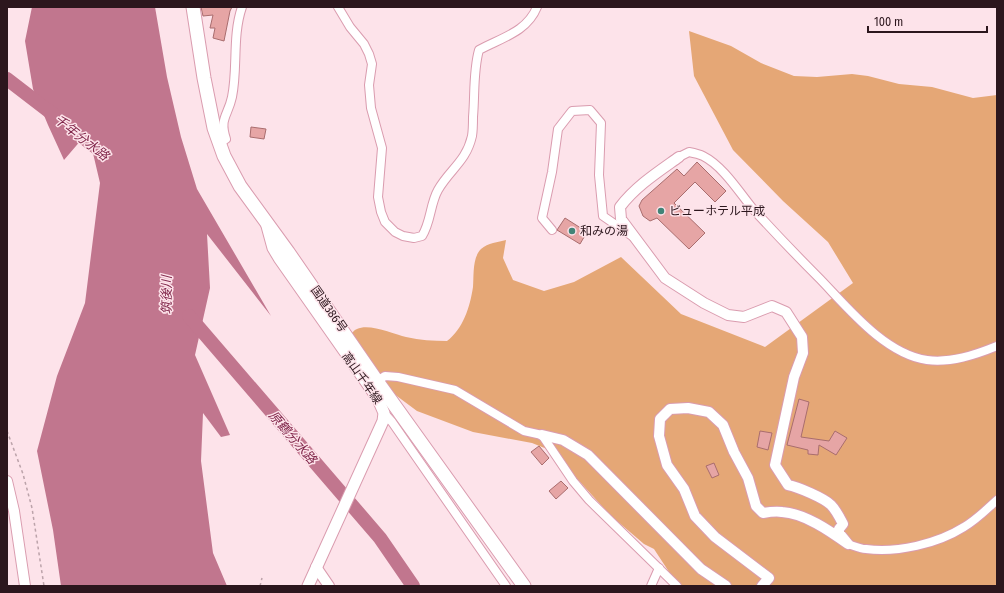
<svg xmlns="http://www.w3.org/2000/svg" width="1004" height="593" font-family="'Fira Sans Condensed','Noto Sans JP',sans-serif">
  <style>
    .forest { fill: #e5a776 }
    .water { fill: #c1768e }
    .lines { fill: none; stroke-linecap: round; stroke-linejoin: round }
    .river { stroke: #c1768e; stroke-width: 14 }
    .building { fill: #e6a5a5; stroke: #a96d6e }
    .minor-casing { stroke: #da9caf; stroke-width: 10 }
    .tertiary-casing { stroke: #da9caf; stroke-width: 12 }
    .secondary-casing { stroke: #da9caf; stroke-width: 13 }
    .trunk-casing { stroke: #da9caf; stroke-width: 15 }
    .path { stroke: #bca3aa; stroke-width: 1.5; stroke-dasharray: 3 3; stroke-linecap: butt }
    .minor { stroke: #fff; stroke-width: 8 }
    .tertiary { stroke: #fff; stroke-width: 10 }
    .secondary { stroke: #fff; stroke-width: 11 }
    .trunk { stroke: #fff; stroke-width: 13 }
    .poi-dot { fill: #418477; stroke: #fde3ea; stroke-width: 1.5 }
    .labels { text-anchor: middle; stroke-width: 3; stroke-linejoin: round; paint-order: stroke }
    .poi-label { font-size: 12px; fill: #2c161d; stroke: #fde3ea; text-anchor: start }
    .street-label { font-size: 12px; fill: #2c161d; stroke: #fde3ea }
    .water-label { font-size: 13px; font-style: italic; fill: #81274b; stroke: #fde3ea }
  </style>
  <rect width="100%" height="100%" fill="#fde3ea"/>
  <!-- forest -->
  <path class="forest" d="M 689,31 L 731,46 L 761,63 L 794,76 L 817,77 L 852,74 L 868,76 L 899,84 L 932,87 L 973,98 L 997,95 L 997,586 L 676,586 L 673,578 L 654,549 L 644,544 L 610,515 L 581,483 L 547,449 L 532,443 L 473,432 L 417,411 L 382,385 L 350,335 C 352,333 354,330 357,329 C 369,323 394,334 406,337 C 420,340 433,341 447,341 C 463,329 470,307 473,287 C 474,276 472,258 481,249 C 488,243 498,242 506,240 L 503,258 L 513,280 L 544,291 L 574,282 L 621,257 L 681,314 L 765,347 L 853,283 L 828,242 L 783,201 L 733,150 L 694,76 Z"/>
  <!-- water -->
  <path class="water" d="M 32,7 L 155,7 L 167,77 L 181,137 L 197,189 L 271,316 L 207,234 L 210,288 L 195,355 L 230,435 L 221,437 L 203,413 L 201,461 L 213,553 L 227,586 L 61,586 L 53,530 L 37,451 L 57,376 L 85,303 L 100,183 L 88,132 L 64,160 L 48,125 L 33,89 L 25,41 Z"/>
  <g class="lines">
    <!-- river -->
    <g class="river">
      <path d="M 7,79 L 106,155"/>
      <path d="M 189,316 L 380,538 L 413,586"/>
    </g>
  </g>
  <!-- building -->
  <g class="building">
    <path d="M 201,7 L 232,7 L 230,11 L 224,41 L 213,38 L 215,28 L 210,28 L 213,15 L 203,16 Z"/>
    <path d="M 251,127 L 266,129 L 264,139 L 250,137 Z"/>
    <path d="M 697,162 L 726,191 L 715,202 L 695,182 L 674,203 L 705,233 L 689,249 L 657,218 L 650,221 L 643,216 L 639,206 L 642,200 L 677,169 L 684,176 Z"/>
    <path d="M 565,218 L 587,232 L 580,244 L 557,230 Z"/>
    <path d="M 799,399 L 809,402 L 801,437 L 829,441 L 835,431 L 847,438 L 836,455 L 819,445 L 818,455 L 808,454 L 808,450 L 787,445 Z"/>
    <path d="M 760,431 L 772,433 L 768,450 L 757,447 Z"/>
    <path d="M 539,446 L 549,458 L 542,465 L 531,452 Z"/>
    <path d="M 714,463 L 719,475 L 712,478 L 706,466 Z"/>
    <path d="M 561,481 L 568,488 L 556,499 L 549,491 Z"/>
  </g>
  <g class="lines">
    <defs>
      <g id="minor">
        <path d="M 338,7 L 350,27 L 364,44 L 369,54 L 372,64 L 369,85 L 371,108 L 382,148 L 378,197 L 381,212 L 385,222 L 395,232 L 403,236 L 414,238 L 422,236 C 431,222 430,204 438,190 C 450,169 466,162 472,136 C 473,130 473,123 473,117 C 475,95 473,71 479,50 C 501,38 527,32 537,7"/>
        <path d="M 219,143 L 226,139 C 219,118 228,116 232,97 C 238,68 232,36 242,7"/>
        <path d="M 679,157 L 689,152 C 694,153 699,154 703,156 C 723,166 739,192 753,209 C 775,233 797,256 820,279 C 848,308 885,354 927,360 C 951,363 975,355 997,346"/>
        <path d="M 552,230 L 542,218 L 552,172 L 558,129 L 572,111 L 590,110 L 601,123 L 599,175 L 603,216 L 632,236"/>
        <path d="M 377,381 L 385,376 L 398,377 L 455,390 L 524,431 L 542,435 L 573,481 L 589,500 L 677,586"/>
        <path d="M 384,413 L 392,422 L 506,586"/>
        <path d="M 848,544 C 854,546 860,549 866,549 C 897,553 937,544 964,527 C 976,520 986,510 997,500"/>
        <path d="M 651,586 L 659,568"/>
      </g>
      <g id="tertiary">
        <path d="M 679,157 C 658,172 636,186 620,207 L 621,219 L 665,278 L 704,303 L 728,315 L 744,317 L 772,306 L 786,312 L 802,337 L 803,353 L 794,377 L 775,465 L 788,485 C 798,487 824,498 831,505 C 836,510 840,518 843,524 L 839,529 L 839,533 L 848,544 C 830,531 804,513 782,512 C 776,511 769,512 763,513 L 756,506 L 748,478 L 734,452 L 723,425 L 709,412 L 688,408 L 670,409 L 660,419 L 659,436 L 667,465 L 684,489 L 695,516 L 715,537 L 769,578 L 762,586"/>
        <path d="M 542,435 L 563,440 L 588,455 L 701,569 L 726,586"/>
        <path d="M 7,481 L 14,511 L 25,586"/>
        <path d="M 316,567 L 329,586"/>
      </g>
      <path id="secondary" d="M 267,226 L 273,248 L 279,258 L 378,399 L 384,413 L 383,421 L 308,586"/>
      <path id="trunk" d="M 193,7 L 204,78 L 214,128 L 224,156 L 240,186 L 288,252 L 377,381 L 524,586"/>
    </defs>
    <!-- minor casing -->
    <use href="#minor" class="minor-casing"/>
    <!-- tertiary casing -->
    <use href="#tertiary" class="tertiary-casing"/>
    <!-- secondary casing -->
    <use href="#secondary" class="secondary-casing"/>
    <!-- trunk casing -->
    <use href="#trunk" class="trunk-casing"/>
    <!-- path -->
    <g class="path">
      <path d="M 7,431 L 23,474 L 32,508 L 44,586"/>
      <path d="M 260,586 L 262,578"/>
    </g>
    <!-- minor -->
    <use href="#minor" class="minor"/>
    <!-- tertiary -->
    <use href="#tertiary" class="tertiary"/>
    <!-- secondary -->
    <use href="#secondary" class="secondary"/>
    <!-- trunk -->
    <use href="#trunk" class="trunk"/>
  </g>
  <!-- markers -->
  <g class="poi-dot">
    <circle cx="661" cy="211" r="4"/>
    <circle cx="572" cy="231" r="4"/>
  </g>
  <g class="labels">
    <!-- poi labels -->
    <g class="poi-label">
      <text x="669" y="215">ビューホテル平成</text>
      <text x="580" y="235">和みの湯</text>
    </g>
    <!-- street labels -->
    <g class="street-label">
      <text transform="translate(329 309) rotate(55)" y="4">国道386号</text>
      <text transform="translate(362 378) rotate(55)" y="4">高山千年線</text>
    </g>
    <!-- water labels -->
    <g class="water-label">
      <text transform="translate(82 137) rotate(38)" y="5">千年分水路</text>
      <text transform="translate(166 295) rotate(-90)" y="5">筑後川</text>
      <text transform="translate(293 437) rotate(49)" y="5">原鶴分水路</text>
    </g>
  </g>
  <!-- border -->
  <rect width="1004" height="593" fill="none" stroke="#2c161d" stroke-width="16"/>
  <!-- scale -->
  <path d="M868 26v6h119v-6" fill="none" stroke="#2c161d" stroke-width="2"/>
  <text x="874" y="26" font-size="12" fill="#2c161d" stroke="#fde3ea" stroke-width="3" paint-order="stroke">100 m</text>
</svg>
